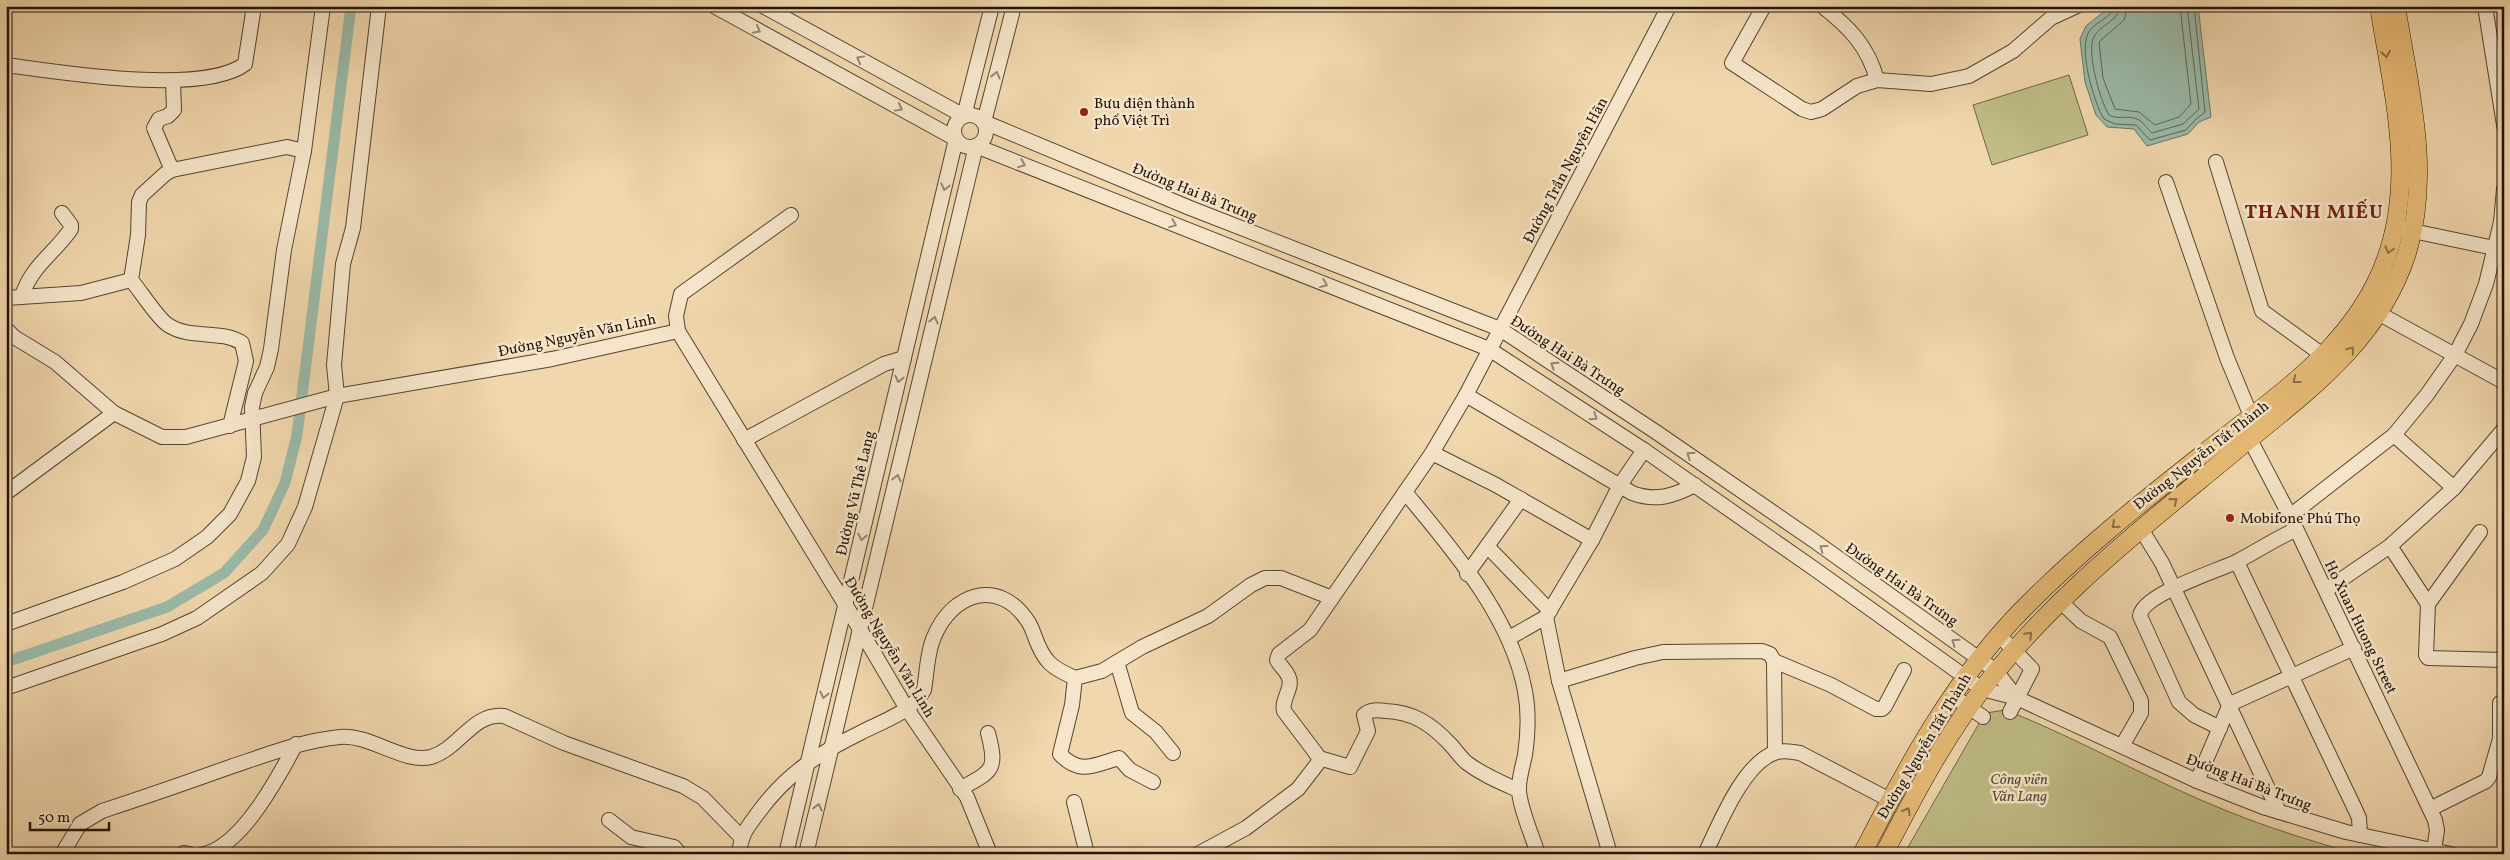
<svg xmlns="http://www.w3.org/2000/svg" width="2510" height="860" font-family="Vollkorn,serif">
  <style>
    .green { fill: #c0bd86; stroke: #706847 }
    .water { fill: #9bbaa9; stroke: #697869 }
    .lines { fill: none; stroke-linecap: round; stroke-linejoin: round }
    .shore { stroke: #5d6758; stroke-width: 1 }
    .canal { stroke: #9bbaa9; stroke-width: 11 }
    .minor-casing { stroke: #544531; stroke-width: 16 }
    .major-casing { stroke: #1f1408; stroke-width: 19 }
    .minor { stroke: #f6e5ca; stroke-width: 14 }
    .major { stroke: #e8bc76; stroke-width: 18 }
    .oneway { stroke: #958773 }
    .oneway2 { stroke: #8e7044 }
    .poi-dot { fill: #8f2418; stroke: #f6e5ca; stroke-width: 2 }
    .labels { text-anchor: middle; stroke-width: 5; stroke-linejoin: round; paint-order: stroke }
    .poi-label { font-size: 15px; fill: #1f1408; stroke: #f6e5ca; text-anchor: start }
    .street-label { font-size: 15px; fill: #1f1408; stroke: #f6e5ca }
    .park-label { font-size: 15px; font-style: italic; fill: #574f34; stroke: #f6e5ca }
    .district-label { font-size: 20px; font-weight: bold; letter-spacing: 1px; fill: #7a1f14; stroke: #f6e5ca }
  </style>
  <rect width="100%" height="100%" fill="#f1d7ad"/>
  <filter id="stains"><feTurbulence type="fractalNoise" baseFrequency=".004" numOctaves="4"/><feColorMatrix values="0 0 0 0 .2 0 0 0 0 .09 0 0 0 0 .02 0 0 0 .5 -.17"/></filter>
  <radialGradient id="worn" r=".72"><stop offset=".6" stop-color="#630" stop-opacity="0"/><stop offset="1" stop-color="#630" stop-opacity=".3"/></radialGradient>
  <!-- green -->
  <g class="green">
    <path d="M 2069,75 L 2088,135 L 1992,165 L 1973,105 Z"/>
    <path d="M 2006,710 C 2081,740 2152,781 2227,811 C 2269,828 2312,841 2356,854 L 1904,854 L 1985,713 Z"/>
  </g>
  <!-- water -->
  <path class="water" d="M 2111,6 L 2198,6 L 2211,117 L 2199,122 L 2188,134 L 2147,146 L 2134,129 L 2107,127 L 2096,115 L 2085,82 L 2080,39 L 2086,26 Z"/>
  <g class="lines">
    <!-- shore -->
    <g class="shore">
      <path d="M 2114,6 C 2113,17 2096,22 2090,30 C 2077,46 2094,103 2104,119 L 2115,124 L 2136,125 L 2150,140 L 2186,130 L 2196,119 L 2205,112 L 2194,6"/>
      <path d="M 2120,6 C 2119,21 2102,24 2095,35 C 2085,48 2100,101 2109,115 C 2117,120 2128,115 2137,119 C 2144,122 2147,129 2152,133 L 2183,124 L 2199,109 L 2187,6"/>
      <path d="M 2128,6 L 2124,20 L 2099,42 L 2103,78 L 2115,109 L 2139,112 L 2155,125 L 2179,117 L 2191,104 L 2180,6"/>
    </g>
    <!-- canal -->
    <path class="canal" d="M 6,662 L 167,607 L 224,573 L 263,530 L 285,483 L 297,435 L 351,6"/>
    <defs>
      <g id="minor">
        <path d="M 714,6 L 956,139 L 786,854"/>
        <path d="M 763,6 L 964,116 L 992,6"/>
        <path d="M 1014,6 L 984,122 L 1190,208 L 1500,329 L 1656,432 L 1813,540 L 1996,671 L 2017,698"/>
        <path d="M 1764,6 L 1732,63 L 1802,109 L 1811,112 L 1822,109 L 1857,86 L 1877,80 L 1931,84 L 1969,76 L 2013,51 L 2051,18 L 2077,6"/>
        <path d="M 1822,6 C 1849,27 1868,46 1877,80"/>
        <path d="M 2485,6 L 2504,125"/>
        <path d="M 6,65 C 59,72 202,96 245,64 L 254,6"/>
        <circle cx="970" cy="131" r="16"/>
        <path d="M 2216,162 L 2262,311 L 2324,356"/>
        <path d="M 172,170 L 154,128 L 159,119 L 168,116 L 174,110 L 173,81"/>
        <path d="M 2166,182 L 2227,358 L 2251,416"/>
        <path d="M 2403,229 L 2504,250"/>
        <path d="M 22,296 C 32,265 54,254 71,229 L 71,225 L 62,213"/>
        <path d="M 6,298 L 81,293 L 131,280"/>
        <path d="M 2378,313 L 2504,382"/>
        <path d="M 6,329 L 14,337 L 55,362 L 114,413 L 162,437 L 186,437 L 337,396 L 552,359 L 678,331 L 845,604 L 907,709 L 967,797 L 990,854"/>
        <path d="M 678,331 L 676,316 L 681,294 L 791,215"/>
        <path d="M 1466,395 L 1632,493 C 1656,502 1673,496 1695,485"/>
        <path d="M 230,426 L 246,361 L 242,343 C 220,329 191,340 168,325 C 158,319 140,290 131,280 L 138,235 L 139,202 L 142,195 L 165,174 L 172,170 L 287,147 L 304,151"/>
        <path d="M 2245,430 L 2290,516 L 2435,820 L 2437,830 L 2434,850"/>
        <path d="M 2394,435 L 2454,488"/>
        <path d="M 744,440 L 884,364 L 904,358"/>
        <path d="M 1432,453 L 1496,485 L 1592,540"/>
        <path d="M 1405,492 C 1452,549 1511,616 1525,691 C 1529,712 1528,734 1525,755 C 1523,765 1519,777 1519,788 C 1518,803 1533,838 1538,854"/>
        <path d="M 6,493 L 114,413"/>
        <path d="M 2290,516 L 2394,435 L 2426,396 L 2455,355 L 2471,324 L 2486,284 L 2501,222 L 2504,189"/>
        <path d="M 2141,529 L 2162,563 L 2279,812"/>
        <path d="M 1487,546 L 1550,611"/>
        <path d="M 2390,546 L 2428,604 L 2426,655 L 2428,658 L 2504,660"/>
        <path d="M 2237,562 L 2355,809 L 2359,818 L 2360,835"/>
        <path d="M 1467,574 L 1521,499"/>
        <path d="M 2326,590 L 2390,546 L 2454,488 L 2504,429"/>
        <path d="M 2061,602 L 2081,621 L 2110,637 L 2141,701 L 2141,713 L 2122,746"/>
        <path d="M 2428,604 L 2480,532"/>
        <path d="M 1546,617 L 1559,681 L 1610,854"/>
        <path d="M 6,624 L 123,582 L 175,559 L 207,537 L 230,514 L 248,481 L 254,457 L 252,407 L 255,393 L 267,367 L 271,349 L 284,250 L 304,151 L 323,6"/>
        <path d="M 1999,635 L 2032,669 L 2010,712"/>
        <path d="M 1509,638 L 1546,617 L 1592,540 L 1620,485 L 1644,450"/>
        <path d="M 1774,661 L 1831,685 L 1876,709 L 1882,709 L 1885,706 L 1904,670"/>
        <path d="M 1117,662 L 1132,713 L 1156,732 L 1173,753"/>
        <path d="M 1075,678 L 1072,705 L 1060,754 C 1080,776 1096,764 1119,758 L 1130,770 L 1153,782"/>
        <path d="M 1559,681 L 1635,658 L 1663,652 L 1762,651 L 1770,654 L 1774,661 L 1775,752"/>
        <path d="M 6,688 L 162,634 L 197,618 L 262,573 L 288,544 L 305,507 L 337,396 L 334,365 L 343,264 L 353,228 L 379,6"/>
        <path d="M 1953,696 L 1983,717"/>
        <path d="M 2220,728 L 2194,715 L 2179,702 L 2140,616 C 2142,594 2218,571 2238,561 C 2257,551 2275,539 2295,530"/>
        <path d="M 1319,758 L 1350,767 L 1368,731 L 1364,715 C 1370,709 1378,710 1386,711 C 1413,712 1431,724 1449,743 C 1455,749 1460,757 1467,763 C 1483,775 1500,782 1518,790"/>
        <path d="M 2197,781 L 2230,704 L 2354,648"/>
        <path d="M 960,789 C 992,771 998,771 988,733"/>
        <path d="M 1074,802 L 1087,854"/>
        <path d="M 2430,809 L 2486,781 L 2489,777 L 2500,739 L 2500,703"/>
        <path d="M 609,820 L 631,837 L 674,847 L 680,854"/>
        <path d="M 184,853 L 189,854"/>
        <path d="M 62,854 L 80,824 L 102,811 C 145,797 188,782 230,767 C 266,755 301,741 340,737 C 370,734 404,764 431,757 C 459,749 473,712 504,716 L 564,743 L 683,786 L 703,798 L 741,837"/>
        <path d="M 204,854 C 242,846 279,776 296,744"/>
        <path d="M 739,854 C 741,835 746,829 758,813 C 786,774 819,753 862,732 C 883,721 912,712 924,690 C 927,673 927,652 934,637 C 951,594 998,577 1027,620 C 1031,625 1033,632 1035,637 C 1044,662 1052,668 1075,678 L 1102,671 L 1142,647 L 1208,616 L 1251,585 L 1265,578 L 1281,578 L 1332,598"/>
        <path d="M 806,854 L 976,146 L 1489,349 L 1644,450 L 1816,570 L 1982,689 L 2017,698 L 2197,781 L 2263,807 L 2346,832 L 2451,854"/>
        <path d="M 1198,854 L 1246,828 L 1298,789 L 1318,763 L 1319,758 L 1315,752 L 1284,711 C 1281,700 1293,688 1289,678 C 1287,671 1280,666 1277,660 L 1279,654 L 1310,630 L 1432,453 L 1466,395 L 1669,6"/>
        <path d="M 1705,854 C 1719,825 1744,761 1777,752 C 1785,750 1792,752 1800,753 L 1890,800"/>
      </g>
      <g id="major">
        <path d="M 1862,854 C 1906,768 1954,679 2022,610 C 2077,554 2138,505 2199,457 C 2270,400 2354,349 2386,259 C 2416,176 2392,90 2379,6"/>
        <path d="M 1884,854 C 1916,792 1950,727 1995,673 C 2020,642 2049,612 2079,584 C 2130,536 2186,492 2240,447 C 2308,391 2379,341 2407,253 C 2432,172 2409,87 2396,6"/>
      </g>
    </defs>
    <!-- minor casing -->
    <use href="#minor" class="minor-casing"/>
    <!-- major casing -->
    <use href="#major" class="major-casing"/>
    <!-- minor -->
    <use href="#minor" class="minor"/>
    <!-- major -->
    <use href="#major" class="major"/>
  </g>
  <!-- one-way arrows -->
  <defs><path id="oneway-chevron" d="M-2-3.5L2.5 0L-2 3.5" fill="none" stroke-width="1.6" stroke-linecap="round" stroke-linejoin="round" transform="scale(1.25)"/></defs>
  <g class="oneway">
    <use href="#oneway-chevron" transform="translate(757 30) rotate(29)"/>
    <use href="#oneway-chevron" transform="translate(860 59) rotate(-151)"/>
    <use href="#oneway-chevron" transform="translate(996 75) rotate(-76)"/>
    <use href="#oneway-chevron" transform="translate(899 108) rotate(29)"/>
    <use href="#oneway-chevron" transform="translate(1022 164) rotate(22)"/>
    <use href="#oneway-chevron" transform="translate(945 187) rotate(103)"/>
    <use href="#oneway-chevron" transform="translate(1173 224) rotate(22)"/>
    <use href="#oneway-chevron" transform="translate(1324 284) rotate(22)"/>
    <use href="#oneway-chevron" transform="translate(934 320) rotate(-77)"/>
    <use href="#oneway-chevron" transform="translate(1554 365) rotate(-147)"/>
    <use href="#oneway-chevron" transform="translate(899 379) rotate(103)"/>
    <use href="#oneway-chevron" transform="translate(1594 417) rotate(33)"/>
    <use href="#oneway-chevron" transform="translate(1690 455) rotate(-145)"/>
    <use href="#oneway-chevron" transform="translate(897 478) rotate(-77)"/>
    <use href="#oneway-chevron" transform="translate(862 537) rotate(103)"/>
    <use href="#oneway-chevron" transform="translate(1823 548) rotate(-144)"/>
    <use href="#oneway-chevron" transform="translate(1955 642) rotate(-145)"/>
    <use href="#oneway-chevron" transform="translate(824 695) rotate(103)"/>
    <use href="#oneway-chevron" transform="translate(818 807) rotate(-76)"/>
  </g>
  <g class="oneway2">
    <use href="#oneway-chevron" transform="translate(2386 54) rotate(81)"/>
    <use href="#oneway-chevron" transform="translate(2389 250) rotate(107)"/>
    <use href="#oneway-chevron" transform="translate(2351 350) rotate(-51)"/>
    <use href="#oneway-chevron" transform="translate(2296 380) rotate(142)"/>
    <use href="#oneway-chevron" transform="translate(2174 501) rotate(-39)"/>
    <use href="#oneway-chevron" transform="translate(2115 525) rotate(139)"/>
    <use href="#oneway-chevron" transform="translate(2029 635) rotate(-46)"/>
    <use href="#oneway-chevron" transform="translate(1907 811) rotate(-61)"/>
  </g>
  <!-- markers -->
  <g class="poi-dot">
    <circle cx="1084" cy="112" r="5"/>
    <circle cx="2230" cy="518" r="5"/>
  </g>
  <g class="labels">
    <!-- poi labels -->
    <g class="poi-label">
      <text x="1094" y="108">Bưu điện thành<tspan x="1094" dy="17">phố Việt Trì</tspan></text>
      <text x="2240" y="523">Mobifone Phú Thọ</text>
    </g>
    <!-- street labels -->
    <g class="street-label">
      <text transform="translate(1565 170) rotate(-62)" y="5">Đường Trần Nguyên Hãn</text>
      <text transform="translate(1195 192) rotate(22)" y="5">Đường Hai Bà Trưng</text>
      <text transform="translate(577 335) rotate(-12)" y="5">Đường Nguyễn Văn Linh</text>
      <text transform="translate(1568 355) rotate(33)" y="5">Đường Hai Bà Trưng</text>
      <text transform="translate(2201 455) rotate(-38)" y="5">Đường Nguyễn Tất Thành</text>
      <text transform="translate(855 493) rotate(-77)" y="5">Đường Vũ Thê Lang</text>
      <text transform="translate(1902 584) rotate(35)" y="5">Đường Hai Bà Trưng</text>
      <text transform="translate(2361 627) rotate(64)" y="5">Ho Xuan Huong Street</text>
      <text transform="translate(890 647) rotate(59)" y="5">Đường Nguyễn Văn Linh</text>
      <text transform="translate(1924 746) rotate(-59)" y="5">Đường Nguyễn Tất Thành</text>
      <text transform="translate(2249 782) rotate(21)" y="5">Đường Hai Bà Trưng</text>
    </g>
    <!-- park labels -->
    <g class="park-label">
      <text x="2019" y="784">Công viên<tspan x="2019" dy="17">Văn Lang</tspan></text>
    </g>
    <!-- district labels -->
    <g class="district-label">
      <text x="2314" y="218">THANH MIẾU</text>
    </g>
  </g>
  <!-- margin -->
  <rect width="2510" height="860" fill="none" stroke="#f1d7ad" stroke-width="25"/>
  <rect x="8" y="8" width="2495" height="845" fill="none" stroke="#1f1408" stroke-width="2.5"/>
  <rect x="12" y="12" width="2485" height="835" fill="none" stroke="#1f1408"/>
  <!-- scale -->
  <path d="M30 822v8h79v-8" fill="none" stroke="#1f1408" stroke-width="2.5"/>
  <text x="38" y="822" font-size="15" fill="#1f1408" stroke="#f6e5ca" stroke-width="4" paint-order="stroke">50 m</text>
  <rect width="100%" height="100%" filter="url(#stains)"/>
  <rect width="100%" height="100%" fill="url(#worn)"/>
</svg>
